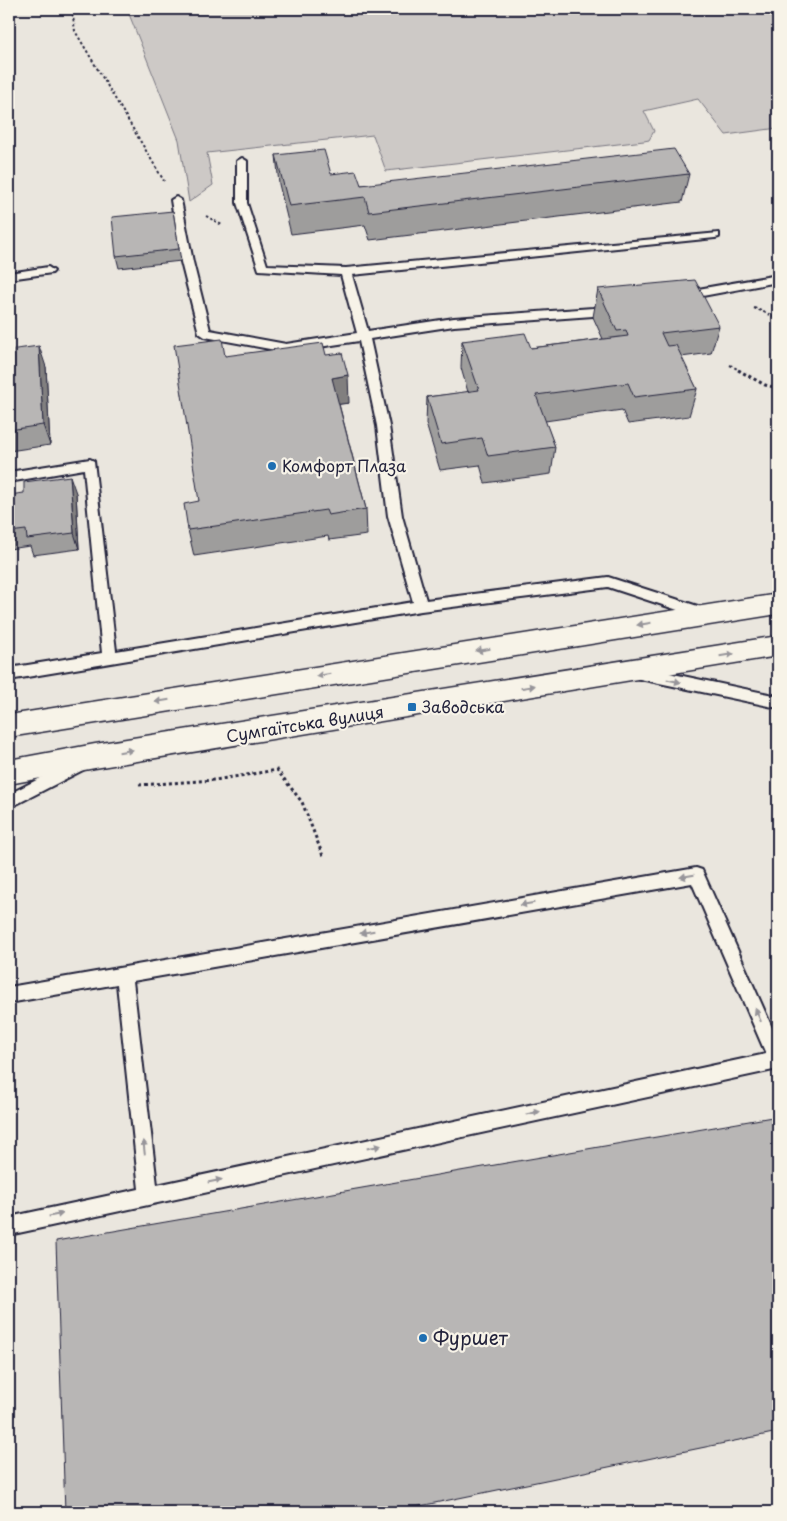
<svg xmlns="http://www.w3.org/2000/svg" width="787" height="1521" font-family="'Playpen Sans',sans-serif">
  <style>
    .green { fill: #cdc9c6; stroke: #787680 }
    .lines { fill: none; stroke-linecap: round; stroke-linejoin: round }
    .service-casing { stroke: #22223b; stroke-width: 4 }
    .primary-casing { stroke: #22223b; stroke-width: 3 }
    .path-far1 { stroke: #22223b; stroke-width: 2; stroke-dasharray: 2.5 2.5; stroke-linecap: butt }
    .path { stroke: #22223b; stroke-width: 3; stroke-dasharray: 3 3; stroke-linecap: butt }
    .service { fill: #f7f3e8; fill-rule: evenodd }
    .primary { fill: #f7f3e8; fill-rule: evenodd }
    .wall { fill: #9e9d9c; stroke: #22223b }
    .shaded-wall { fill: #817f7f; stroke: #22223b }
    .building { fill: #b8b6b5; stroke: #22223b }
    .oneway { fill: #97959a }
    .poi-dot { fill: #1f6fb2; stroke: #f7f3e8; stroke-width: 2 }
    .labels { text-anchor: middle; stroke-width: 4.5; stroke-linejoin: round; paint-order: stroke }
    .poi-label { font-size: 16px; fill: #22223b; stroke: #f7f3e8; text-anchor: start }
    .street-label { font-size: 16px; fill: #22223b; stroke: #f7f3e8 }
    .near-poi-label { font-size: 19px; fill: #22223b; stroke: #f7f3e8; text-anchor: start }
  </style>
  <rect width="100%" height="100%" fill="#eae6de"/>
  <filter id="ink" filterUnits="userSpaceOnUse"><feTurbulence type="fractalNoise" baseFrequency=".02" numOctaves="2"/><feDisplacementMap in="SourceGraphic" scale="10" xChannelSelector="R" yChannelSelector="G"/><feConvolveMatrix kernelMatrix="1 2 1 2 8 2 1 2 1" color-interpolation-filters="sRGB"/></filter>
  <g filter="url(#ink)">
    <!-- green -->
    <path class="green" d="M 127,9 L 778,9 L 778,128 L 726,135 L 698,99 L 644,111 L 654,131 L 649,140 L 644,141 L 386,171 L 373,135 L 207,153 L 213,185 L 189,202 L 179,140 Z"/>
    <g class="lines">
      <defs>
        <g id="service">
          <path d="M 242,158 L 247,161 L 247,203 L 267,265 L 346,268 L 719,233 L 719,237 L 715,238 L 352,275 L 368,331 L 454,318 L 593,308 L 614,304 L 620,308 L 618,311 L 593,316 L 454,326 L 370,339 L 389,426 L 402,516 L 426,600 L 608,577 L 710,610 L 712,614 L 710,618 L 705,619 L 608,587 L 421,611 L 9,680 L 9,668 L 102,653 L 84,469 L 9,482 L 9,472 L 90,459 L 94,461 L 116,651 L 413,602 L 388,516 L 377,426 L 359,341 L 286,352 L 205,337 L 199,333 L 181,262 L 171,200 L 176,197 L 181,200 L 193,262 L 210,330 L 286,344 L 357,333 L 341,275 L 259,270 L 237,203 L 237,161 Z"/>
          <path d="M 48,267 L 54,271 L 52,273 L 9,279 L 9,273 Z"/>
          <path d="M 778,275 L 778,282 L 681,300 L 675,296 L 681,292 Z"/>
          <path d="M 635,666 L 778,696 L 778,708 L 635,678 L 630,676 L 628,672 L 630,668 Z"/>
          <path d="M 78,759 L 83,760 L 86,765 L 83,770 L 9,808 L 9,794 Z"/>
          <path d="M 696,868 L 702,870 L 778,1041 L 778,1069 L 9,1235 L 9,1217 L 139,1189 L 117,984 L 9,1003 L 9,987 ZM 692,883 L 766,1054 L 157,1185 L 133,981 Z"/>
        </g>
        <g id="primary">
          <path d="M 778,594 L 778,614 L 9,737 L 9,715 Z"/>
          <path d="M 778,636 L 778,656 L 95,768 L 9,784 L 9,760 L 95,744 Z"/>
        </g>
      </defs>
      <!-- service casing -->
      <use href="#service" class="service-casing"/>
      <!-- primary casing -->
      <use href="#primary" class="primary-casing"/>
      <!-- path-far1 -->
      <g class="path-far1">
        <path d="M 72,9 L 75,31 L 164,181"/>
        <path d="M 206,216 L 222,225"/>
        <path d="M 754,308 L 778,318"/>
        <path d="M 730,365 L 741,371"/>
      </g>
      <!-- path -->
      <g class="path">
        <path d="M 738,370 L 765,385 L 778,388"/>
        <path d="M 139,785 L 215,780 L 277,770 L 302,802 L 323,856"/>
      </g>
      <!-- service -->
      <use href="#service" class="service"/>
      <!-- primary -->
      <use href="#primary" class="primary"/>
    </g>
    <!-- wall -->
    <g class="wall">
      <path d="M 276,155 L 361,185 L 689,174 L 682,202 L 370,240 L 365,225 L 291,234 L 279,184 Z"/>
      <path d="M 173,211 L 181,261 L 119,268 L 116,256 Z"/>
      <path d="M 598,289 L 719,326 L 711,353 L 681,357 L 697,389 L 689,416 L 628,424 L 622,410 L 545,421 L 555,447 L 551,474 L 485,483 L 480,465 L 440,470 L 426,424 L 427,397 L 468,392 L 461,368 L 462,341 L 531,348 L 603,339 L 593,317 Z"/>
      <path d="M 9,350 L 46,367 L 50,445 L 9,451 Z"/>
      <path d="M 225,356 L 349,403 L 339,404 L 366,509 L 367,535 L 329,540 L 328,536 L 194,556 L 188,530 L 199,501 Z"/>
      <path d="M 76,493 L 79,549 L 33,555 L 30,546 L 9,549 L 9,495 Z"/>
    </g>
    <!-- shaded-wall -->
    <g class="shaded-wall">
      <path d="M 39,346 L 46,367 L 50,445 L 43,425 Z"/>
      <path d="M 348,375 L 349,403 L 334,405 L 332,378 Z"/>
      <path d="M 70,476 L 76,493 L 79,549 L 74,533 Z"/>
    </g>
    <!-- building -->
    <g class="building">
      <path d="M 674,149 L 689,174 L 369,212 L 365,197 L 289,206 L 276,155 L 324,150 L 331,174 L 356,171 L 361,185 Z"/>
      <path d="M 173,211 L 179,249 L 116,256 L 112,217 Z"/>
      <path d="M 695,280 L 719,326 L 661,333 L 667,346 L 676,345 L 697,389 L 634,397 L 628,383 L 536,395 L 555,447 L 488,456 L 482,438 L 441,444 L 427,397 L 479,390 L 462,341 L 525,333 L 531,348 L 628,336 L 626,330 L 617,331 L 598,289 Z"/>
      <path d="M 222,339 L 225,356 L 323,343 L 326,355 L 342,353 L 348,375 L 332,378 L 366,509 L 328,515 L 326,510 L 188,530 L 184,504 L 199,501 L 174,345 Z"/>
      <path d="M 39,346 L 43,425 L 9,430 L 9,350 Z"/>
      <path d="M 70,476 L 74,533 L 27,539 L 26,530 L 9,532 L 9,495 L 24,493 L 24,482 Z"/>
      <path d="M 778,1116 L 778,1432 L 391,1512 L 65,1512 L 56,1241 Z"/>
    </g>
    <!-- one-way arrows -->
    <defs><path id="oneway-solid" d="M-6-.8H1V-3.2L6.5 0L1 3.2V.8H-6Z" transform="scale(1.25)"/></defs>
    <g class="oneway">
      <use href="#oneway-solid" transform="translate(644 624) rotate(171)"/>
      <use href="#oneway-solid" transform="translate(483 650) rotate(171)"/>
      <use href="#oneway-solid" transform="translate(727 655) rotate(-9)"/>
      <use href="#oneway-solid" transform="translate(323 675) rotate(171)"/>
      <use href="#oneway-solid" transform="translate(674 681) rotate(12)"/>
      <use href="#oneway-solid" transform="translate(528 687) rotate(-10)"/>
      <use href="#oneway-solid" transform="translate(162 701) rotate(171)"/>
      <use href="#oneway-solid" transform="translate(126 751) rotate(-9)"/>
      <use href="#oneway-solid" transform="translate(687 876) rotate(170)"/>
      <use href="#oneway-solid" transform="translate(527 904) rotate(170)"/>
      <use href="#oneway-solid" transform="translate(367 932) rotate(170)"/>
      <use href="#oneway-solid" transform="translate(758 1015) rotate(-114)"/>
      <use href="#oneway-solid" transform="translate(533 1113) rotate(-12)"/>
      <use href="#oneway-solid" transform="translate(144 1147) rotate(-96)"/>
      <use href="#oneway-solid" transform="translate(374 1147) rotate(-12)"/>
      <use href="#oneway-solid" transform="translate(215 1181) rotate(-12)"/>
      <use href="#oneway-solid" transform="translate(56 1215) rotate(-12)"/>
    </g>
  </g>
  <!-- markers -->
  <g class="poi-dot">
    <circle cx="272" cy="466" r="5"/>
    <rect x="407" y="702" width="10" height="10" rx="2.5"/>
    <circle cx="423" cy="1338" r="5"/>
  </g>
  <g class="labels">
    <!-- poi labels -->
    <g class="poi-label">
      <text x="282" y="472">Комфорт Плаза</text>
      <text x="422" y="713">Заводська</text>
    </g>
    <!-- street labels -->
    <g class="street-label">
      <text transform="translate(305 724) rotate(-9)" y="6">Сумгаїтська вулиця</text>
    </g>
    <!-- near-poi labels -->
    <g class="near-poi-label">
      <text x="433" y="1345">Фуршет</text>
    </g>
  </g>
  <!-- margin -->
  <rect width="787" height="1521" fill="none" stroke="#f7f3e8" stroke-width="30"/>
  <rect x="15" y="15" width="757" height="1491" fill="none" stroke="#22223b" stroke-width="2" filter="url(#ink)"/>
</svg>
